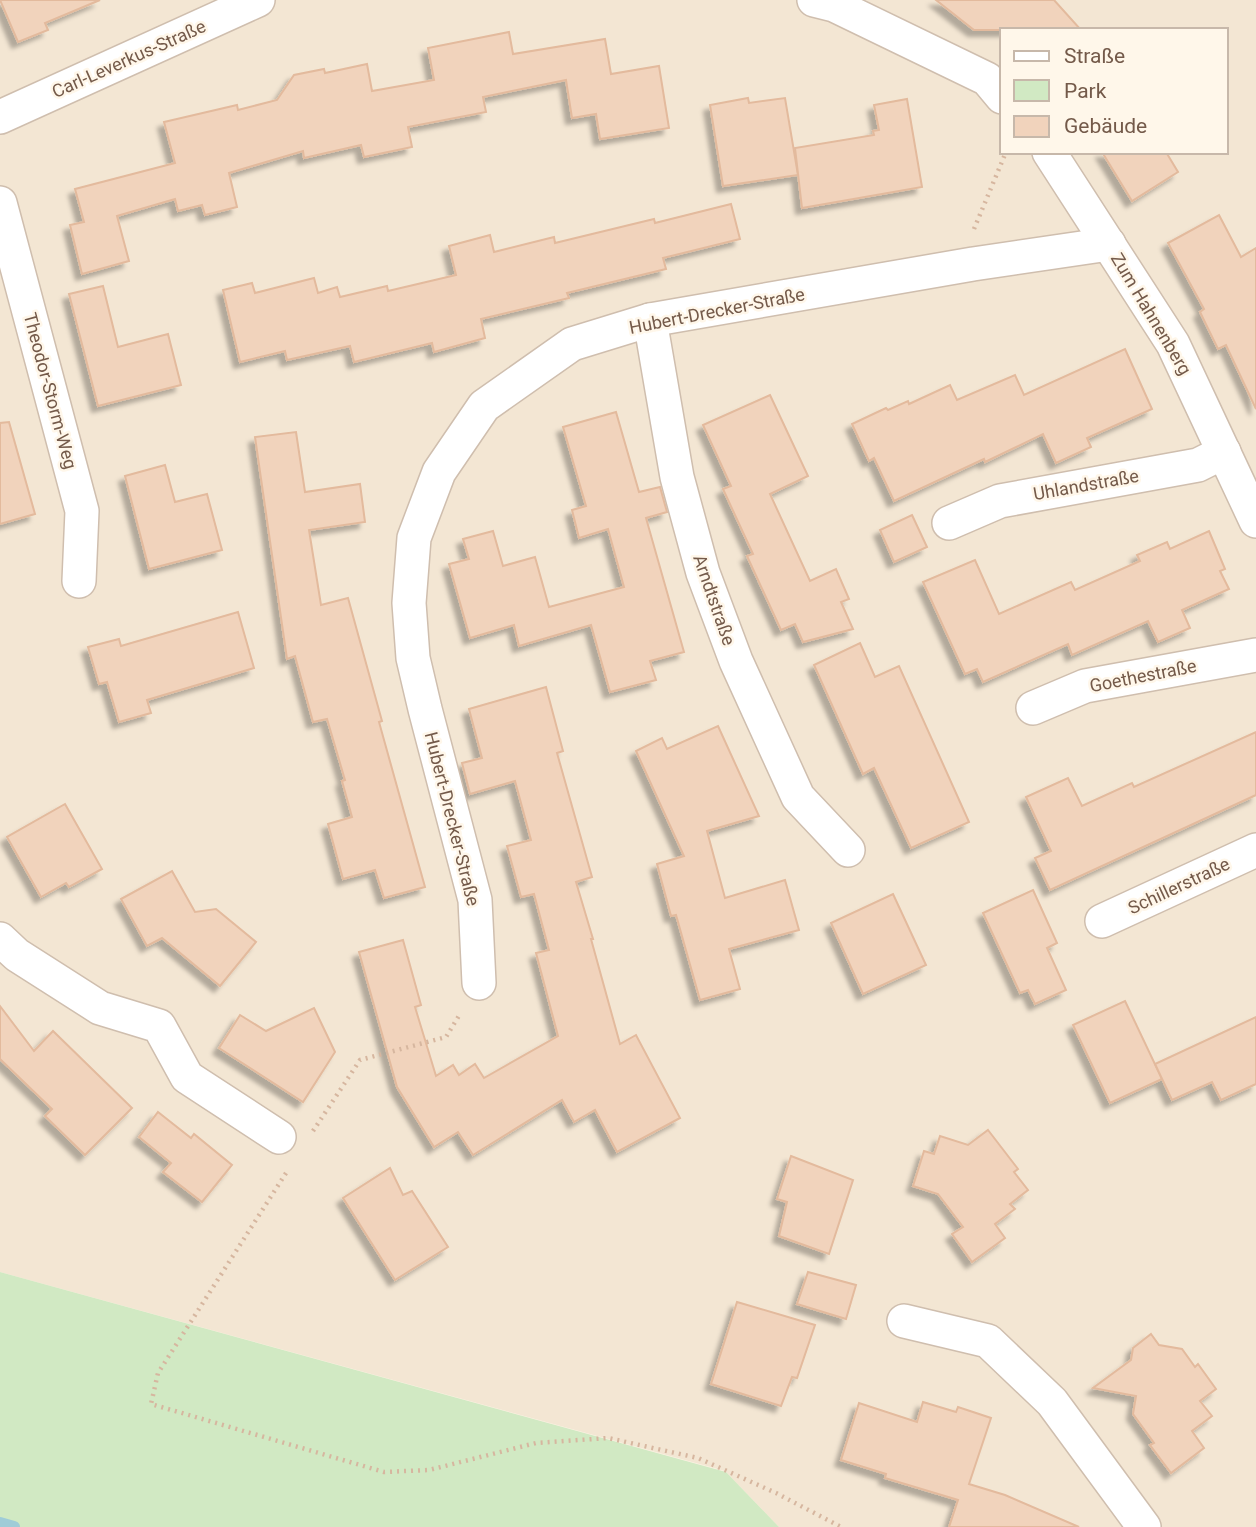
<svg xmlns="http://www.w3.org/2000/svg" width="1256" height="1527" font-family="Roboto,sans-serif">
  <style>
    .residential { fill: #f3e6d3; fill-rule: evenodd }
    .green { fill: #d1e9c3 }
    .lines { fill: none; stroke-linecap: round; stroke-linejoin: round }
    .stream { stroke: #9fccd7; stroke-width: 12 }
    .building { fill: #f1d3bc; stroke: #e3ba9d; stroke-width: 2; filter: url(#shadow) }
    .street-casing { stroke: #cfbeae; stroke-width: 36 }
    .path { stroke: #d6b69f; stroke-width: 4.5; stroke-dasharray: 2 5; stroke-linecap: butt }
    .street { stroke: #fff; stroke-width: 33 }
    .labels { text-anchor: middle; stroke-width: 5; stroke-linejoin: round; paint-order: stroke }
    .street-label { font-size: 18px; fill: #745a4a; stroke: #fff7ea }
  </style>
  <defs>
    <filter id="shadow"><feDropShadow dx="-6" dy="6" stdDeviation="2" flood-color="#0004"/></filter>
  </defs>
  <rect width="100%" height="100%" fill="#fcf3e4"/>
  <!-- residential -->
  <path class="residential" d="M 0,0 L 1256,0 L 1256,1527 L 779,1527 L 725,1471 L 0,1272 ZM 1002,30 L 1226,30 L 1226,152 L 1002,152 Z"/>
  <!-- green -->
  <path class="green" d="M 0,1272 L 726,1472 L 779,1527 L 0,1527 Z"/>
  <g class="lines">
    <!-- stream -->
    <path class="stream" d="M 0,1523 L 14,1527"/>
  </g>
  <!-- building -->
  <g class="building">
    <path d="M 0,0 L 100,0 L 45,23 L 48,30 L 18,42 Z"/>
    <path d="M 936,0 L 1054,0 L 1081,30 L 974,30 Z"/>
    <path d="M 509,32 L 513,54 L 605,39 L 611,74 L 659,66 L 669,128 L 600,139 L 596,114 L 572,118 L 566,80 L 483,97 L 486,112 L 408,127 L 412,147 L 364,157 L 361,145 L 304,158 L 303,151 L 229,173 L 237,207 L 205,215 L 202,205 L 178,211 L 175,199 L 117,216 L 129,261 L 82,274 L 70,225 L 84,222 L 75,189 L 175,163 L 164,122 L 237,105 L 238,110 L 277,100 L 294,75 L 324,69 L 325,73 L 367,64 L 372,91 L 434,80 L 428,48 Z"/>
    <path d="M 748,98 L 749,103 L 785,98 L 798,175 L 723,186 L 710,105 Z"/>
    <path d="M 907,99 L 922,187 L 802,208 L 795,148 L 874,135 L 873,131 L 879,130 L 874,105 Z"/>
    <path d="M 1102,152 L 1166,152 L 1178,172 L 1132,201 Z"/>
    <path d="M 731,204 L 740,239 L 663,258 L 666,269 L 567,293 L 569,298 L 481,319 L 485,338 L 434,352 L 432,343 L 354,362 L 350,346 L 287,360 L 285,351 L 240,362 L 223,290 L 252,283 L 255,293 L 314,278 L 318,293 L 337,287 L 340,297 L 387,286 L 388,291 L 456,275 L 449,246 L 490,235 L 494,252 L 554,237 L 555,243 L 654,219 L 655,223 Z"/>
    <path d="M 1219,215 L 1241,257 L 1256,248 L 1256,409 L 1226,345 L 1218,349 L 1200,312 L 1204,309 L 1168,243 Z"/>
    <path d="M 103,286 L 118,347 L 168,334 L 181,385 L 98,406 L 69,294 Z"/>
    <path d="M 1125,349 L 1152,409 L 1087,438 L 1091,447 L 1056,463 L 1043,434 L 985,462 L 984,459 L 894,501 L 874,458 L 869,461 L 852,424 L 886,408 L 888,410 L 908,401 L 909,404 L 950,385 L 957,400 L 1015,375 L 1024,395 Z"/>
    <path d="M 770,395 L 808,476 L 770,494 L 810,581 L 836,569 L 849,599 L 841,602 L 853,629 L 803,642 L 795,624 L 781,630 L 747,556 L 753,554 L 723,489 L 731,486 L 703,425 Z"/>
    <path d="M 616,412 L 639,492 L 660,487 L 667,512 L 646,518 L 684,652 L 650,661 L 656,680 L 610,692 L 591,625 L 519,646 L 514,625 L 470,638 L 449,564 L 469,559 L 463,539 L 493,531 L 503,566 L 535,557 L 549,607 L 624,587 L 608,529 L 579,538 L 572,510 L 586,506 L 563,427 Z"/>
    <path d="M 9,422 L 35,514 L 0,524 L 0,423 Z"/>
    <path d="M 296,432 L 305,492 L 360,484 L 365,522 L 309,530 L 321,605 L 348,598 L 382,721 L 379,722 L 425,887 L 384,898 L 375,870 L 343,879 L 328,824 L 352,817 L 342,781 L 345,780 L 327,719 L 313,722 L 295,656 L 287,659 L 255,437 Z"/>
    <path d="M 165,465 L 175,502 L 207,494 L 222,550 L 149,569 L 125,476 Z"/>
    <path d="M 912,515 L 927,547 L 894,562 L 880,530 Z"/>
    <path d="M 1209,531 L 1225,569 L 1220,571 L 1229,589 L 1182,610 L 1190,628 L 1158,642 L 1148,621 L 1072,655 L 1068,644 L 983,682 L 977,669 L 965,674 L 923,582 L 975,560 L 999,614 L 1071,582 L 1075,590 L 1140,561 L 1137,555 L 1167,542 L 1170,549 Z"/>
    <path d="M 238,612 L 254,668 L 147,700 L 151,713 L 119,722 L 107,682 L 99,684 L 88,647 L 119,639 L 121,646 Z"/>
    <path d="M 860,643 L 875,677 L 899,666 L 969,822 L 911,848 L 874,768 L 863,774 L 814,665 Z"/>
    <path d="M 546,687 L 563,751 L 557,753 L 592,877 L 576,882 L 593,939 L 591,939 L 620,1044 L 636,1035 L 680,1118 L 617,1152 L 595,1110 L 574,1122 L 562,1100 L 473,1155 L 458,1132 L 434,1147 L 397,1087 L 359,952 L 403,940 L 421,1005 L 415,1007 L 436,1076 L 453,1065 L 459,1075 L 475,1064 L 484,1078 L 558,1036 L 536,953 L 549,950 L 534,894 L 521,897 L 507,846 L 531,840 L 515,781 L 470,794 L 462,763 L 482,758 L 469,709 Z"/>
    <path d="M 718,726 L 759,816 L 707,831 L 725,898 L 785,880 L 799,930 L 729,949 L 740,989 L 700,1000 L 676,915 L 671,916 L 657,864 L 684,856 L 636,751 L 662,738 L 667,749 Z"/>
    <path d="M 1256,732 L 1256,795 L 1050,890 L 1035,858 L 1051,851 L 1026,797 L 1068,778 L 1082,806 L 1132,783 L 1134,787 Z"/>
    <path d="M 65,804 L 102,869 L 69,887 L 66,883 L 41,897 L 7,837 Z"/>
    <path d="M 172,871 L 195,912 L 216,909 L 256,942 L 220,986 L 162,938 L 147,946 L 121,899 Z"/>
    <path d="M 1033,890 L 1057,943 L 1047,948 L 1066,990 L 1035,1004 L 1028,990 L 1020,993 L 983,913 Z"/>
    <path d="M 893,894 L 926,965 L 863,994 L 831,923 Z"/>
    <path d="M 1125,1001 L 1162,1079 L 1110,1103 L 1073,1025 Z"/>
    <path d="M 0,1006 L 34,1051 L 53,1031 L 132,1108 L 85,1155 L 45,1116 L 52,1109 L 0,1059 Z"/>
    <path d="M 314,1008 L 335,1052 L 303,1102 L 219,1048 L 240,1015 L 266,1031 Z"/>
    <path d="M 1256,1017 L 1256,1084 L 1221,1100 L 1212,1082 L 1172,1100 L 1155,1064 Z"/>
    <path d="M 158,1112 L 191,1138 L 194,1134 L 232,1165 L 202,1202 L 163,1172 L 171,1163 L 139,1137 Z"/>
    <path d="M 988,1130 L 1018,1169 L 1014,1172 L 1028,1190 L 1010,1204 L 1015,1209 L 995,1224 L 1005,1238 L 972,1262 L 952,1234 L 963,1227 L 938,1194 L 913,1186 L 924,1151 L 934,1154 L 940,1136 L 968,1145 Z"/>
    <path d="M 791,1156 L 853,1180 L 829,1254 L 779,1236 L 787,1202 L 777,1199 Z"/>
    <path d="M 390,1168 L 403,1195 L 412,1191 L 448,1247 L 395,1280 L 343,1198 Z"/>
    <path d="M 808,1272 L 856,1285 L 846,1319 L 797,1304 Z"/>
    <path d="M 737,1302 L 815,1325 L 797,1378 L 792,1377 L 781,1406 L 711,1384 Z"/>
    <path d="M 1151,1334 L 1159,1345 L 1182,1349 L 1195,1367 L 1198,1364 L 1216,1389 L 1200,1401 L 1212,1416 L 1192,1431 L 1204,1448 L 1171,1473 L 1150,1445 L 1154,1443 L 1133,1414 L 1136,1396 L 1093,1388 L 1131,1360 L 1133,1348 Z"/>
    <path d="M 923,1402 L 956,1412 L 958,1407 L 991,1418 L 969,1484 L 1005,1495 L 1079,1527 L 949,1527 L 958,1500 L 885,1478 L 886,1474 L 841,1460 L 859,1403 L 917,1422 Z"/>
  </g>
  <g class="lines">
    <defs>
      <g id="street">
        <path d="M 814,0 L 834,5 L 987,79 L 1002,97"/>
        <path d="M 0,117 L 258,0"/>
        <path d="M 1049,152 L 1173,344 L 1256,521"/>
        <path d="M 0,203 L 82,511 L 79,581"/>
        <path d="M 650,320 L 677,477 L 703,573 L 736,661 L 798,797 L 848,850"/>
        <path d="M 949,523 L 1000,501 L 1198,465 L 1224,452"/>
        <path d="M 1033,708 L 1085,686 L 1256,655"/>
        <path d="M 1102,921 L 1256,850"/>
        <path d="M 0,939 L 17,955 L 100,1008 L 159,1026 L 187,1077 L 279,1137"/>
        <path d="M 479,983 L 475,900 L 425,709 L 413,658 L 409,603 L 414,538 L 439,472 L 484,406 L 572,344 L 650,320 L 973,264 L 1109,244"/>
        <path d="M 904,1321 L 988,1341 L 1052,1402 L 1144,1527"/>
      </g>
    </defs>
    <!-- street casing -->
    <use href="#street" class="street-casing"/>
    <!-- path -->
    <g class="path">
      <path d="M 974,229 L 1006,152"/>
      <path d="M 313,1131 L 360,1060 L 446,1037 L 460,1014"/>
      <path d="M 286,1173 L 158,1373 L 151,1404 L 384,1472 L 429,1470 L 536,1443 L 608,1438 L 698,1458 L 776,1493 L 841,1527"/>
    </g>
    <!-- street -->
    <use href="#street" class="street"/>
  </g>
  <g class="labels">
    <!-- street labels -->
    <g class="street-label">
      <text transform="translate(129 59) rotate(-24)" y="6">Carl-Leverkus-Straße</text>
      <text transform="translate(717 311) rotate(-11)" y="6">Hubert-Drecker-Straße</text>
      <text transform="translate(1151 314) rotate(59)" y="6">Zum Hahnenberg</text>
      <text transform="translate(50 391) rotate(75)" y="6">Theodor-Storm-Weg</text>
      <text transform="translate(1086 485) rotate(-10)" y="6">Uhlandstraße</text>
      <text transform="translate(714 600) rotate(71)" y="6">Arndtstraße</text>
      <text transform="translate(1143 676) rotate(-11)" y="6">Goethestraße</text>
      <text transform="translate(452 819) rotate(76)" y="6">Hubert-Drecker-Straße</text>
      <text transform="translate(1179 886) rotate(-25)" y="6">Schillerstraße</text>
    </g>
  </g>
  <!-- legend -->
  <rect x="1000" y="28" width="228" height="126" fill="#fff7ea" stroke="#c7b8aa" stroke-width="2"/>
  <rect x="1014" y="51" width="35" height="10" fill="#ffffff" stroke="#c7b8aa" stroke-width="2"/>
  <text x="1064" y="63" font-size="21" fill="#745a4a">Straße</text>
  <rect x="1014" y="80" width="35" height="21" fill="#d1e9c3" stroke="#c7b8aa" stroke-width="2"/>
  <text x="1064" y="98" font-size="21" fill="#745a4a">Park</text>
  <rect x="1014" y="116" width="35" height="21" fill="#f1d3bc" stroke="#c7b8aa" stroke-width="2"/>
  <text x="1064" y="133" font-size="21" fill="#745a4a">Gebäude</text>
</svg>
